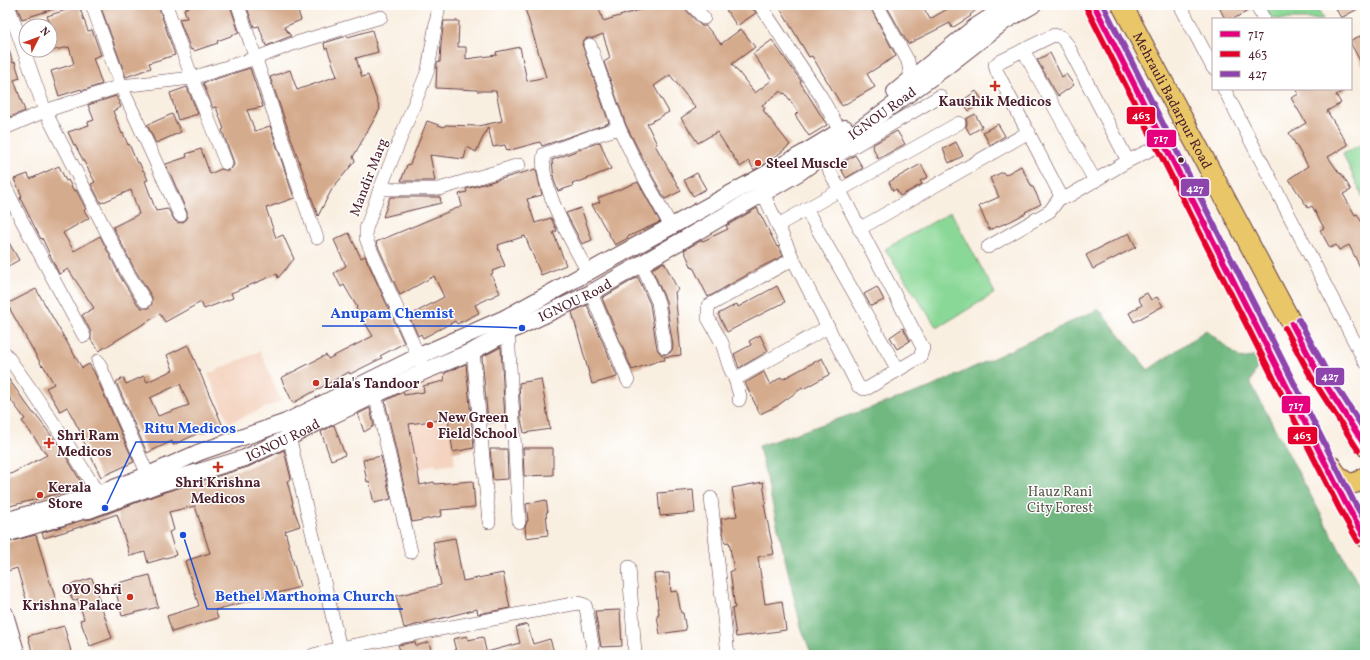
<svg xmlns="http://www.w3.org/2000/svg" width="1370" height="660" font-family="Vollkorn,serif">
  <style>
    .built { fill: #f4d3c0 }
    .green { fill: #8ad897; stroke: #6a7c61 }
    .forest { fill: #6fb880; stroke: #5c6c56 }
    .building { fill: #d5ab8d; fill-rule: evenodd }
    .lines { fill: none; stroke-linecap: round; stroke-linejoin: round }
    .minor-casing { stroke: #643e46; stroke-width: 14 }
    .tertiary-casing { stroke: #643e46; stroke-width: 18 }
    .primary-casing { stroke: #643e46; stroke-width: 22 }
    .minor { stroke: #fff; stroke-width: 13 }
    .tertiary { stroke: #fff; stroke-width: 16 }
    .primary { stroke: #e9c769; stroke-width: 20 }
    .bus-1-casing { stroke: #fff; stroke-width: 9 }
    .bus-2-casing { stroke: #fff; stroke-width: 9 }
    .bus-3-casing { stroke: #fff; stroke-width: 9 }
    .bus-1 { stroke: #e5007d; stroke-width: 6 }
    .bus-2 { stroke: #e4002b; stroke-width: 6 }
    .bus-3 { stroke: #8e44ad; stroke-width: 6 }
    .poi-dot { fill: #c8321e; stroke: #fff; stroke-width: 1.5 }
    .bus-dot { fill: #4a1f2b; stroke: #fff; stroke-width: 1.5 }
    .labels { text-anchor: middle; stroke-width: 3; stroke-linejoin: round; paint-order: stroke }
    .street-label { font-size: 14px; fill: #4a1f2b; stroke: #fff }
    .poi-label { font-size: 14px; font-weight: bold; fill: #4a1f2b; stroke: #fff; text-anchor: start }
    .park-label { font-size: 14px; fill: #5d564b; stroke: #fff }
    .leader { fill: none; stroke: #1d4ed8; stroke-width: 1.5 }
    .callout-dot { fill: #1d4ed8; stroke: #fff; stroke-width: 1.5 }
    .callout-label { font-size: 15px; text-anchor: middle; font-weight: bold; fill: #1d4ed8; stroke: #fff; stroke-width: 3; stroke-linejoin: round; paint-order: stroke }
    .line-badge { stroke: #fff; stroke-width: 1.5 }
    .badge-label { font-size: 11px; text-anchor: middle; font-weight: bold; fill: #fff }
  </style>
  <rect width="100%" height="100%" fill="#fff"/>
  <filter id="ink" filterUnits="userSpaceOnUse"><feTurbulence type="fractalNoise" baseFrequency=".025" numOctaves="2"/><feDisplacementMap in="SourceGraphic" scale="8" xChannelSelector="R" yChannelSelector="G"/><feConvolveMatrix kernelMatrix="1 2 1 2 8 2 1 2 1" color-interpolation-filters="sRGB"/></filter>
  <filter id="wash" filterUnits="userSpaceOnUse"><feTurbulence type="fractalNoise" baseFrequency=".012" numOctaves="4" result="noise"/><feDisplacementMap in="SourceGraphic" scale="16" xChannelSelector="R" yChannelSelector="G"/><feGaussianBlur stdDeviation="0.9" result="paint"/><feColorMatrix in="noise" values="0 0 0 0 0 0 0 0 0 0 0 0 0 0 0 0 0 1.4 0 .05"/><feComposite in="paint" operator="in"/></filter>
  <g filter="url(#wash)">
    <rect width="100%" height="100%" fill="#f9efe1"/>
    <!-- built -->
    <g class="built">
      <path d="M 260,351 L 281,401 L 229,423 L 208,374 Z"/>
      <path d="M 444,374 L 455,464 L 436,467 L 435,464 L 418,470 L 402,386 L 421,378 Z"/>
    </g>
    <!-- green -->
    <g class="green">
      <path d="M 1264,5 L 1315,5 L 1323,19 L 1272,19 Z"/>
      <path d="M 1365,142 L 1365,202 L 1343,154 Z"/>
      <path d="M 951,212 L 995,293 L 937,328 L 885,249 Z"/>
    </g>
    <!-- forest -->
    <path class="forest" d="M 1099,309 L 1148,370 L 1206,330 L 1241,359 L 1263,355 L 1250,382 L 1365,597 L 1365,655 L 812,655 L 801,627 L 759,446 L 929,388 Z"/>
    <g id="blocks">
      <!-- building -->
      <g class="building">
        <path d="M 16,5 L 59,5 L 60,7 L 22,19 Z"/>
        <path d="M 100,5 L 158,5 L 175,55 L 149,63 L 151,68 L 126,77 Z"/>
        <path d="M 194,5 L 230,5 L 239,33 L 217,41 L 218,43 L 194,51 L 193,49 L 191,50 L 179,19 L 187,18 L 184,9 Z"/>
        <path d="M 246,5 L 296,5 L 301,20 L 284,27 L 291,36 L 266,46 L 259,26 L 254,27 Z"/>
        <path d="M 524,5 L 598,5 L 603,21 L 656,5 L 684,5 L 686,10 L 698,23 L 702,26 L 706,26 L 721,44 L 741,29 L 755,47 L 732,64 L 755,93 L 772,80 L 753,54 L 772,40 L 801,81 L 800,82 L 827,125 L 809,136 L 795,115 L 798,112 L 785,93 L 783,94 L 781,91 L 762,105 L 765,109 L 763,110 L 790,145 L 770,161 L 754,170 L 749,161 L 740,167 L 717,132 L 698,143 L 681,118 L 696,108 L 670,75 L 654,86 L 669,112 L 647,124 L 657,144 L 655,145 L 681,191 L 665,199 L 643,159 L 626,125 L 604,62 L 610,58 L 603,34 L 593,38 L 587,38 L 584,40 L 582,44 L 609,123 L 542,146 L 540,142 L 507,151 L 505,145 L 493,147 L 488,127 L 476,152 L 467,147 L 464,159 L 430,155 L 435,181 L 401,181 L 407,165 L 410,164 L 427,121 L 444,127 L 445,125 L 478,126 L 502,121 L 496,91 L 477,91 L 477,90 L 436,88 L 437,63 L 440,62 L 441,43 L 444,21 L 459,21 L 458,47 L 466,47 L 466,59 L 497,55 L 496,52 L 520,47 L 527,81 L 546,77 Z"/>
        <path d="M 723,5 L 750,5 L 756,13 L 737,26 Z"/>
        <path d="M 778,5 L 869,5 L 896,56 L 867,74 L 875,87 L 842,106 L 812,56 L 809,57 Z"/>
        <path d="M 886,5 L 922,5 L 930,19 L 954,5 L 982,5 L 970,15 L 971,16 L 952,28 L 950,23 L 908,44 Z"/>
        <path d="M 1218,5 L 1248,5 L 1250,10 L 1233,19 L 1225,19 Z"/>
        <path d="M 1334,5 L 1365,5 L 1341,18 Z"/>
        <path d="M 79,6 L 88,31 L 92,30 L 101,55 L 93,58 L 102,84 L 82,91 L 81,89 L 59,96 L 51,71 L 74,64 L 69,47 L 50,51 L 50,24 L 47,16 Z"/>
        <path d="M 372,30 L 378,52 L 356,58 L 362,77 L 368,75 L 380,109 L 353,157 L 355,161 L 332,189 L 318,216 L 270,77 L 290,70 L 297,90 L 337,76 L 327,48 L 325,49 L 324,43 L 347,36 L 348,37 Z"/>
        <path d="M 1360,36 L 1365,46 L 1365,70 L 1351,44 L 1351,40 Z"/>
        <path d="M 7,44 L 13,63 L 15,62 L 20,78 L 14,80 L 25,111 L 10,117 L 5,103 L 5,45 Z"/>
        <path d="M 1050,53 L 1062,77 L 1066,74 L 1074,85 L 1058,96 L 1037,60 Z"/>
        <path d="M 250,68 L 263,107 L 247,110 L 255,131 L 270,126 L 294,198 L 266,208 L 276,238 L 283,235 L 294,259 L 278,278 L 277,274 L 231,293 L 233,298 L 204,309 L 201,302 L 165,322 L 160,314 L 99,351 L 91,340 L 91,332 L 82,315 L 94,308 L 68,269 L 59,274 L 42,238 L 41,239 L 20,198 L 22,196 L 14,179 L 28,174 L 30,179 L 59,166 L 66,181 L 68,180 L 74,191 L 76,190 L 86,209 L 84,210 L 89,218 L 63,233 L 74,251 L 100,236 L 121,278 L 138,305 L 142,308 L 149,308 L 152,304 L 152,297 L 135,270 L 113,227 L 139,214 L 131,190 L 101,203 L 91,184 L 95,182 L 75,145 L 74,145 L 68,132 L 89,125 L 88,122 L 94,120 L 88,105 L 116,96 L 121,107 L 113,111 L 122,134 L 123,133 L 128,145 L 129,144 L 137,163 L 139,162 L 143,171 L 144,171 L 148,180 L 145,181 L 156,211 L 168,209 L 175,221 L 179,223 L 183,222 L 187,219 L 187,212 L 166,164 L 187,157 L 186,154 L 201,149 L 210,174 L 221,169 L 229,171 L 232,168 L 234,165 L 233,160 L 222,130 L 224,129 L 216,107 L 213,108 L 203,83 Z"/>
        <path d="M 187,87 L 198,114 L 178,120 L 170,93 Z"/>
        <path d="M 1296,89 L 1348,89 L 1336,95 L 1341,103 L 1327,111 L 1348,145 L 1328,157 L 1340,174 L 1341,173 L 1351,190 L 1343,194 L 1355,215 L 1357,214 L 1365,228 L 1365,277 L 1349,245 L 1339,250 L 1336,245 L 1330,248 L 1320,230 L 1324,228 L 1312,206 L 1308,208 L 1289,179 L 1308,166 L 1289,133 L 1306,123 L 1291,98 L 1299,94 Z"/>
        <path d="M 976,91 L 983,101 L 969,111 L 962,101 Z"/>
        <path d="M 172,114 L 181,132 L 156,143 L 147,125 Z"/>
        <path d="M 975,114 L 982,127 L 970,134 L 966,127 L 967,123 L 966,119 Z"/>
        <path d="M 998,124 L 1005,136 L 990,145 L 983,132 Z"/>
        <path d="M 897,131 L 905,144 L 878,159 L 872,145 Z"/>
        <path d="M 600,142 L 611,169 L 579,182 L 578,181 L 572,183 L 573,186 L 558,191 L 554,180 L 552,160 Z"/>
        <path d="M 956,142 L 963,156 L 949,163 L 943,149 Z"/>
        <path d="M 855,155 L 863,168 L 846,178 L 839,165 Z"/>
        <path d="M 921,164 L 928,177 L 920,181 L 922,184 L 900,196 L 896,189 L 893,191 L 889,182 Z"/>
        <path d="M 1021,166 L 1032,187 L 1033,187 L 1041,204 L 1025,212 L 1026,213 L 1011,221 L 989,230 L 979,206 L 999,197 L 990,178 L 1003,172 L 1005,175 Z"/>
        <path d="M 536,169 L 542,195 L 527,199 L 535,223 L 551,218 L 557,231 L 553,232 L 566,265 L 541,275 L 525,236 L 498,245 L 499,248 L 498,248 L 505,266 L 492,271 L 493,273 L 491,274 L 500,293 L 475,305 L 479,313 L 457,324 L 455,321 L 423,338 L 421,334 L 418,336 L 409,316 L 444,297 L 434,276 L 400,295 L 376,242 L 462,206 L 459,194 L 467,192 L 466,189 Z"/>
        <path d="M 697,173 L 706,189 L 693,196 L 684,180 Z"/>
        <path d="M 638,182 L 660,222 L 627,237 L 628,238 L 615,245 L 592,205 L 600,202 L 598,198 Z"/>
        <path d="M 390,197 L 440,197 L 441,203 L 383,217 Z"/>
        <path d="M 581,208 L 592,240 L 582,244 L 566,213 Z"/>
        <path d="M 757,208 L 777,247 L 778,246 L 783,256 L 747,274 L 747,275 L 708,297 L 693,267 L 692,268 L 684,250 L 702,240 L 703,241 L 728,229 L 726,226 Z"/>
        <path d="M 349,233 L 361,258 L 365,256 L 404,343 L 380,356 L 382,358 L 350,374 L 349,372 L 293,403 L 281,378 L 326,355 L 328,359 L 373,336 L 356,308 L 357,307 L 344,285 L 341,287 L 334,273 L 346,266 L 334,240 Z"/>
        <path d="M 1129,233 L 1136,247 L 1093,269 L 1086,255 Z"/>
        <path d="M 5,236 L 19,260 L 5,268 Z"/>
        <path d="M 664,262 L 678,290 L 675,292 L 681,355 L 664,357 L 665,360 L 658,361 L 632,370 L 602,298 L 638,277 L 650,304 L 657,349 L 659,352 L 662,355 L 670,353 L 672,350 L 673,346 L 666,301 L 652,269 Z"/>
        <path d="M 777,286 L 785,302 L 727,332 L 718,314 L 737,304 L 738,307 Z"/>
        <path d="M 877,287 L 884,300 L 871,306 L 864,294 Z"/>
        <path d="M 36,289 L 82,368 L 89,364 L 94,372 L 134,462 L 101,477 L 81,436 L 82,435 L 67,407 L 60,411 L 46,388 L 54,384 L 43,365 L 42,366 L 7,304 Z"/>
        <path d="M 1147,293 L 1151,300 L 1157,297 L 1163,306 L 1134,322 L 1129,313 L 1142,305 L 1138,298 Z"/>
        <path d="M 587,305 L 617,376 L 617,377 L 592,384 L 572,312 Z"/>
        <path d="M 903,328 L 910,341 L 897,349 L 890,337 Z"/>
        <path d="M 760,335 L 768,351 L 739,368 L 734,354 L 751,345 L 749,341 Z"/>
        <path d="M 188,345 L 222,424 L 202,434 L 201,432 L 173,445 L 172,441 L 147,453 L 116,382 L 123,378 L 126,384 L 144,376 L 147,382 L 173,370 L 167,355 ZM 180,384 L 189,405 L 158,416 L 150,398 Z"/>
        <path d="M 501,347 L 505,421 L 488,422 L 482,357 Z"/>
        <path d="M 822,358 L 830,374 L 803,389 L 802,388 L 777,406 L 760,414 L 745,383 L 764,372 L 770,385 L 781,377 L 783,379 Z"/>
        <path d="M 466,364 L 474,448 L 453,452 L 448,419 L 409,424 L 420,485 L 434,482 L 435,484 L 473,481 L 475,507 L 441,510 L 442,516 L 412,522 L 385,401 L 403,392 L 404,395 L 424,392 L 423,386 L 444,381 L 445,373 Z"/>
        <path d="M 5,374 L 33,413 L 34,413 L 61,448 L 84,487 L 6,507 L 5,477 L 47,455 L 22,421 L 25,419 L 5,392 Z"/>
        <path d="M 541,379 L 550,429 L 524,433 L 521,419 L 519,383 Z"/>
        <path d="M 370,408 L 374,426 L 364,432 L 358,414 Z"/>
        <path d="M 334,425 L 345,455 L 331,460 L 321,432 Z"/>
        <path d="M 523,448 L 553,448 L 553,475 L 524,476 Z"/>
        <path d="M 490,449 L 507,449 L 508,479 L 493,480 Z"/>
        <path d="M 284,450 L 291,479 L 287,481 L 293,503 L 292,504 L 300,526 L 285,531 L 300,587 L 215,610 L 218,618 L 172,632 L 167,616 L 199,606 L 185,561 L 210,553 L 195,506 L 169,512 L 174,530 L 169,532 L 176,555 L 148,563 L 145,552 L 130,556 L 117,514 L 83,526 L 44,538 L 42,533 L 83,520 L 92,519 L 165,492 L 248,467 Z"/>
        <path d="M 381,456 L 391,499 L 374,503 L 369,481 L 367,482 L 363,460 Z"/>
        <path d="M 763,482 L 766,503 L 764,504 L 774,554 L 758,557 L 765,604 L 782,601 L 786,630 L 736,637 L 732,609 L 735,608 L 730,571 L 734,570 L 729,542 L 725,543 L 721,519 L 737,516 L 732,488 Z"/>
        <path d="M 693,490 L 695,513 L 660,516 L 658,493 Z"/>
        <path d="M 546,500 L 548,512 L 546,512 L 548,535 L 526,538 L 525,527 L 527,521 L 528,521 L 526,504 Z"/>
        <path d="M 36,535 L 50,583 L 51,583 L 56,601 L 29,609 L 17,568 L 5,572 L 5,543 Z"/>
        <path d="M 455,538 L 463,581 L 503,573 L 510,608 L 478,614 L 477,609 L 404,628 L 396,596 L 441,585 L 433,542 Z"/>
        <path d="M 669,573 L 671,592 L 677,591 L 681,613 L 683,613 L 686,630 L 660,634 L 657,616 L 659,615 L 654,574 Z"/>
        <path d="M 150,575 L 158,607 L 122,616 L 114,584 Z"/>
        <path d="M 92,578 L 112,638 L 90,646 L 80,620 L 84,619 L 78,599 L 73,601 L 67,586 Z"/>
        <path d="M 620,610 L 622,646 L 601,647 L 595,611 Z"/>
        <path d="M 527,624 L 533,644 L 550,639 L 555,655 L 488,655 L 487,652 L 520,643 L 516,627 Z"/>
        <path d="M 64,626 L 72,655 L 33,655 L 28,636 Z"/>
        <path d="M 467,636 L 468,640 L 483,637 L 487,655 L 457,655 L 453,639 Z"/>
        <path d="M 415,642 L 416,646 L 429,642 L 432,655 L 394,655 L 393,652 L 400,650 L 398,645 Z"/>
      </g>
    </g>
  </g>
  <g filter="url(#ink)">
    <use href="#blocks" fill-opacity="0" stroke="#643e46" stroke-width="1"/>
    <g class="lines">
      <defs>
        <g id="minor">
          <path d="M 8,5 L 45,111 L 128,274 L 145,301"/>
          <path d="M 92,5 L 121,86 L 180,215"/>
          <path d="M 166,5 L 192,78 L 226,163"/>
          <path d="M 238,5 L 293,171 L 317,238"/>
          <path d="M 692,5 L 704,18"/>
          <path d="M 760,5 L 820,95 L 840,131"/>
          <path d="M 877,5 L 908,61 L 911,79"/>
          <path d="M 1180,5 L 1213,68"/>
          <path d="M 1256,5 L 1264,19"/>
          <path d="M 590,45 L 619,128 L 636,163 L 671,226"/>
          <path d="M 1023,50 L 1095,181"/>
          <path d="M 1224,89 L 1365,362"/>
          <path d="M 5,128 L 45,111 L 121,86 L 192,78 L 256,58 L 293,44 L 381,17"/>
          <path d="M 759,184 L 793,259 L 858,386 L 864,389 L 868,388 L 920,357 L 923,348 L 830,172 L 828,165 L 834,158 L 940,96"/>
          <path d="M 5,186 L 22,221 L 84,336"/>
          <path d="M 380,189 L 439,189 L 519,165"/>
          <path d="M 1061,196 L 997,72 L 995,65 L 1001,61 L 1054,35 L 1061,37 L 1067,44 L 1128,161"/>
          <path d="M 1061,196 L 1067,197 L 1128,161 L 1164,143"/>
          <path d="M 806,209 L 898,370"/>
          <path d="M 778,225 L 959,123"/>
          <path d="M 859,229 L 1029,132"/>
          <path d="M 988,247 L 1050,211 L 1061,196"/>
          <path d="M 641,263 L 658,302 L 665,347"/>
          <path d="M 587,271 C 573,243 538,186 544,154 L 590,137 L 619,128"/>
          <path d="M 591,293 L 628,381"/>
          <path d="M 508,332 L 519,522"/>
          <path d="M 473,351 L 489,522"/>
          <path d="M 5,353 C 39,400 69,444 98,494"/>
          <path d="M 98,361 L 148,475"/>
          <path d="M 422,364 L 369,246 L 366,238 L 366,229 L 380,189 L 428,70 L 439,5"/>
          <path d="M 735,379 L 828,327"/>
          <path d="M 373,385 L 411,552"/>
          <path d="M 739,400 L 740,396 L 735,379 L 729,366 L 722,343 L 708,318 L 708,306 L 793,259"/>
          <path d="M 287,428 L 340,648"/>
          <path d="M 711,498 L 728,655"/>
          <path d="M 629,567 L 635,655"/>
          <path d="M 313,655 L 340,648 L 578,603 L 585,605 L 586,608 L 594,655"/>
        </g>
        <g id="tertiary">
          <path d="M 895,92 L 975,27 L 1009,5"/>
          <path d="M 5,521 L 98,494 L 148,475 L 200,452 L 286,422 L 419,356 L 505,318 L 804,153 L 845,128"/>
          <path id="s1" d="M 5,534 L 79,512 L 80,511 L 89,510 L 162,483 L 245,458 L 290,437 L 317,423 L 425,371 L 473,351 L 508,332 L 591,293 L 800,172 L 946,67 L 1005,21 L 1033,5"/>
          <path d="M 5,614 L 17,655"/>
        </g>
        <g id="primary">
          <path d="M 1094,5 L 1346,504 L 1365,537"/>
          <path id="s2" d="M 1122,5 L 1317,371 L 1365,446"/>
          <path d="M 1331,466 C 1339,479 1350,491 1365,477"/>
        </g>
      </defs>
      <!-- minor casing -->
      <use href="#minor" class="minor-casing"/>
      <!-- tertiary casing -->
      <use href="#tertiary" class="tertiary-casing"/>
      <!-- primary casing -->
      <use href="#primary" class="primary-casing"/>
      <!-- minor -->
      <use href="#minor" class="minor"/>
      <!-- tertiary -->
      <use href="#tertiary" class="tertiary"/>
      <!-- primary -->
      <use href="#primary" class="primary"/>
      <defs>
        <g id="bus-1">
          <path d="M 1094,5 L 1346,504 L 1365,537"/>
          <path d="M 1292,324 L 1317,371 L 1365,446"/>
        </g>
        <g id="bus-2">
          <path d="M 1087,9 L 1339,508 L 1358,541"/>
          <path d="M 1285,328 L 1310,375 L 1358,450"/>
        </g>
        <g id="bus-3">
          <path d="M 1103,5 L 1353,500 L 1365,521"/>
          <path d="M 1299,320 L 1324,367 L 1365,431"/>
        </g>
      </defs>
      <!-- bus-1 casing -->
      <use href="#bus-1" class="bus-1-casing"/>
      <!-- bus-2 casing -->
      <use href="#bus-2" class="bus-2-casing"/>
      <!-- bus-3 casing -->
      <use href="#bus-3" class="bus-3-casing"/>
      <!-- bus-1 -->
      <use href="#bus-1" class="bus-1"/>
      <!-- bus-2 -->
      <use href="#bus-2" class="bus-2"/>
      <!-- bus-3 -->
      <use href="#bus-3" class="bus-3"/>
    </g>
  </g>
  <!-- markers -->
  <g class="poi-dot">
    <path d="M993 80h4v4h4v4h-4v4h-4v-4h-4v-4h4z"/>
    <circle cx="758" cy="163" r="4"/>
    <circle cx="316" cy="383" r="4"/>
    <circle cx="430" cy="425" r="4"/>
    <path d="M47 437h4v4h4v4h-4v4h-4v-4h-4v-4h4z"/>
    <path d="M216 461h4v4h4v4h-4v4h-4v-4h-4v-4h4z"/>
    <circle cx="40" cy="495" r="4"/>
    <circle cx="130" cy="597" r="4"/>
  </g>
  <circle class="bus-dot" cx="1181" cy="160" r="3.5"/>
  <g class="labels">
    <!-- street labels -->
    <g class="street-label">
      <text dy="5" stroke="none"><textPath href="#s2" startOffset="108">Mehrauli Badarpur Road</textPath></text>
      <text dy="5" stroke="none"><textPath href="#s1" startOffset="978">IGNOU Road</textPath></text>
      <text transform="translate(368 177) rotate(-69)" y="5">Mandir Marg</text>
      <text dy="5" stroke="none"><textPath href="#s1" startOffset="618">IGNOU Road</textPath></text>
      <text dy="5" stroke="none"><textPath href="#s1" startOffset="294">IGNOU Road</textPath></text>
    </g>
    <!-- poi labels -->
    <g class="poi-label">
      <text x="995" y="106" text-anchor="middle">Kaushik Medicos</text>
      <text x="766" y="168">Steel Muscle</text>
      <text x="324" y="388">Lala's Tandoor</text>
      <text x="438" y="422">New Green<tspan x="438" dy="16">Field School</tspan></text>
      <text x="57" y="440">Shri Ram<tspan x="57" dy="16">Medicos</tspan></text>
      <text x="218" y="487" text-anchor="middle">Shri Krishna<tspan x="218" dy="16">Medicos</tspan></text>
      <text x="48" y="492">Kerala<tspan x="48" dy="16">Store</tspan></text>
      <text x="122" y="594" text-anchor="end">OYO Shri<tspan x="122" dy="16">Krishna Palace</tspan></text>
    </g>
    <!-- park labels -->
    <g class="park-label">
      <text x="1060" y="496">Hauz Rani<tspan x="1060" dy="16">City Forest</tspan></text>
    </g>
  </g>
  <!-- callouts -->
  <path class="leader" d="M522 328L462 326H322M105 508L136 442H244M183 535L207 609H403"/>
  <g class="callout-dot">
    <circle cx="522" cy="328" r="4"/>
    <circle cx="105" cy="508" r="4"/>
    <circle cx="183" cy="535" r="4"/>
  </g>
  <g class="callout-label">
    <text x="392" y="318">Anupam Chemist</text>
    <text x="190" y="433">Ritu Medicos</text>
    <text x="305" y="601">Bethel Marthoma Church</text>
  </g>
  <g class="line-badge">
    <rect x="1126" y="106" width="30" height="19" rx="4" fill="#e4002b"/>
    <rect x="1146" y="129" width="31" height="19" rx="4" fill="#e5007d"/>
    <rect x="1180" y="178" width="30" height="19" rx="4" fill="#8e44ad"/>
    <rect x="1315" y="367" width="30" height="19" rx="4" fill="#8e44ad"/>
    <rect x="1281" y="395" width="30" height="19" rx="4" fill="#e5007d"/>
    <rect x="1287" y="426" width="31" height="19" rx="4" fill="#e4002b"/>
  </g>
  <g class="badge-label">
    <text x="1141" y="119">463</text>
    <text x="1161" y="142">717</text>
    <text x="1195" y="192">427</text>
    <text x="1330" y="380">427</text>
    <text x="1296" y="409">717</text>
    <text x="1302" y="439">463</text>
  </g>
  <!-- margin -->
  <rect width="1370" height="660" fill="none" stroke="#fff" stroke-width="20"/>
  <!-- legend -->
  <rect x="1212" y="18" width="140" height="72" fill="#ffffff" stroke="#b7a5aa"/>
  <rect x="1220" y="31" width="20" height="6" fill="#e5007d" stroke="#b7a5aa"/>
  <text x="1248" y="38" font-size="12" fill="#4a1f2b">717</text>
  <rect x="1220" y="51" width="20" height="6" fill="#e4002b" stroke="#b7a5aa"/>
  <text x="1248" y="58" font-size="12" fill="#4a1f2b">463</text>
  <rect x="1220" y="71" width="20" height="6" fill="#8e44ad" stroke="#b7a5aa"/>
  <text x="1248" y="78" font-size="12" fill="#4a1f2b">427</text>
  <!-- north arrow -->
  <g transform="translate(38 38) rotate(48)"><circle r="19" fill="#ffffff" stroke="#b7a5aa"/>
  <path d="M0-3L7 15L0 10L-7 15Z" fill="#c8321e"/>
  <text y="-6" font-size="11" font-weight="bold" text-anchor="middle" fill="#4a1f2b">N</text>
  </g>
</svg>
